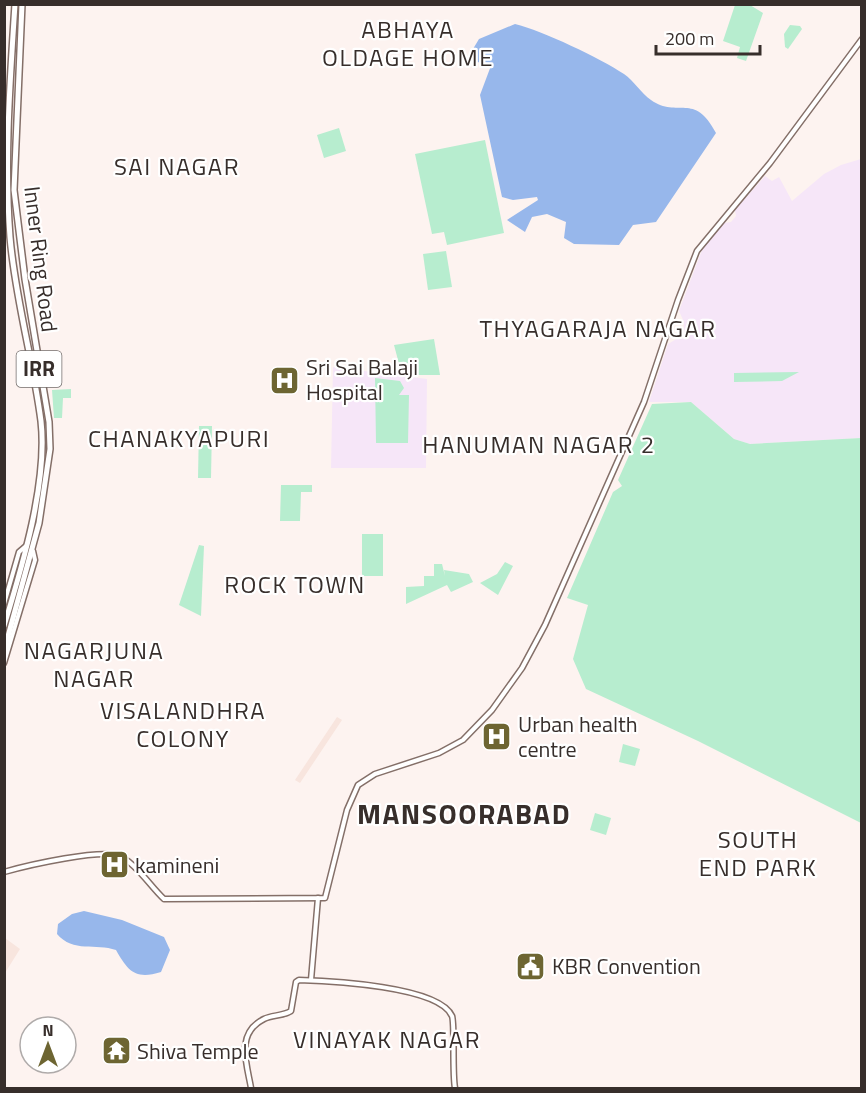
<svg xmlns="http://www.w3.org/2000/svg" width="866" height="1093" font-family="'Titillium Web',sans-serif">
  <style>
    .built { fill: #f8e5de }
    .education { fill: #f6e6f8 }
    .green { fill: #b7edcf }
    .water { fill: #97b7eb }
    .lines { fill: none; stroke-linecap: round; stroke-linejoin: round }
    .secondary-casing { stroke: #846f68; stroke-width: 7 }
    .highway-casing { stroke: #846f68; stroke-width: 8 }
    .secondary { stroke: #fff; stroke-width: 4 }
    .highway { stroke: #fff; stroke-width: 5 }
    .labels { text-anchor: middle; stroke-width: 4.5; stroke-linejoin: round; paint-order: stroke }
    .shield { fill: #fff; stroke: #736d6b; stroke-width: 1.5 }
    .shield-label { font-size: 21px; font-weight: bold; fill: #372e2b }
    .street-label { font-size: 22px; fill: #372e2b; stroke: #fff }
    .poi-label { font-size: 22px; fill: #372e2b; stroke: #fff; text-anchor: start }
    .neighbourhood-label { font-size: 24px; letter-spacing: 1.5px; fill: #372e2b; stroke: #fff }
    .district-label { font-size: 28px; font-weight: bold; letter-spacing: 1.5px; fill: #372e2b; stroke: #fff }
  </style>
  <rect width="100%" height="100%" fill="#fdf3f0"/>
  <!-- built -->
  <g class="built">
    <path d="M 337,717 L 342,720 L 300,783 L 295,780 Z"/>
    <path d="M 5,938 L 20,949 L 5,973 Z"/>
  </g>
  <!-- education -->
  <g class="education">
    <path d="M 861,159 L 861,438 L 750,444 L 734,439 L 691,402 L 649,402 L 668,344 L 683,335 L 684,322 L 679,311 L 702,250 L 724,223 L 731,222 L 736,216 L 735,210 L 765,176 L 772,181 L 779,177 L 792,201 L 824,174 L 841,165 Z"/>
    <path d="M 333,367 L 427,379 L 426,468 L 331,468 Z"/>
  </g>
  <!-- green -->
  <g class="green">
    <path d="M 735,5 L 750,5 L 763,13 L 746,61 L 737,58 L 740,47 L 723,41 Z"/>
    <path d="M 790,25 L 800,26 L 802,29 L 788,49 L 785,47 L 784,34 Z"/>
    <path d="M 339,128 L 346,151 L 324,158 L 317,135 Z"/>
    <path d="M 485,140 L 504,233 L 447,245 L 444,232 L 432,234 L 415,154 Z"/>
    <path d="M 446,251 L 452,287 L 428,290 L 423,254 Z"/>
    <path d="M 434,339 L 440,375 L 402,375 L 394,345 Z"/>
    <path d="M 799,372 L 782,381 L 734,382 L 734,373 Z"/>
    <path d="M 375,378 L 400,381 L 404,388 L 399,395 L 409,395 L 408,443 L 376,443 Z"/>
    <path d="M 71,389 L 71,398 L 63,398 L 62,418 L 54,418 L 52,390 Z"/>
    <path d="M 691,402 L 734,439 L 750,444 L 861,438 L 861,823 L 698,741 L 586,689 L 573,659 L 588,605 L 567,598 L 613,492 L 622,486 L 618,480 L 652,404 Z"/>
    <path d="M 199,426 L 212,426 L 211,478 L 198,478 Z"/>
    <path d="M 281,485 L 312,485 L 312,492 L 301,492 L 300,521 L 280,521 Z"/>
    <rect x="362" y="534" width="21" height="42"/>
    <path d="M 199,545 L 204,546 L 201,616 L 179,605 Z"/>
    <path d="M 505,562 L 513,566 L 498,595 L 480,583 L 497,574 Z"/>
    <path d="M 434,564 L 442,564 L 445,576 L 444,570 L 469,574 L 473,582 L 451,592 L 447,585 L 406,604 L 406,587 L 424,586 L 424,576 L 434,576 Z"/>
    <path d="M 623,744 L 640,749 L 635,766 L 619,762 Z"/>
    <path d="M 595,813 L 611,818 L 606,835 L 590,830 Z"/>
  </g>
  <!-- water -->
  <g class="water">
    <path d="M 515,24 C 543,31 600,58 624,74 C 634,81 641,93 651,100 C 678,119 694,91 716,133 L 656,222 L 633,225 L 619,245 L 574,244 L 564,238 L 566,222 L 547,214 L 532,217 L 525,232 L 507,220 L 538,200 L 537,197 L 513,200 L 502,197 L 480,95 L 492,63 L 475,62 L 473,49 L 479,39 Z"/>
    <path d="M 84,911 L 122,920 L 164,937 L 170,950 L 161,972 C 135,980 128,971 116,950 C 96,943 73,953 57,934 L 58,924 L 72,914 Z"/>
  </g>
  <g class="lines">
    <defs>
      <g id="secondary">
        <path d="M 4,604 L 19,552 L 26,546"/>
        <path d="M 4,663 L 35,560 L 33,551"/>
        <path d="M 4,872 C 25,866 105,847 122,857 C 139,867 150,886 164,899 L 325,898 L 347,810 L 358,785 L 375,774 L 439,753 L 463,740 L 492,710 L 522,668 L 545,625 L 644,402 L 678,300 L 697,251 L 770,163 L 862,39"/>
        <path d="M 311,980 L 318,898"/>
        <path d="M 251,1088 C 247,1064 235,1033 264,1019 C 272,1015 283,1016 291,1011 L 296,982 L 299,980 C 330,981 439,986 452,1016 C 455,1023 452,1073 455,1088"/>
      </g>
      <g id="highway">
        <path d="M 4,626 C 22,567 48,482 41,421 C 33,359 15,298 10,237 C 4,159 10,82 15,4"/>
        <path d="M 4,651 L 39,523 L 50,449 L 49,422 L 25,279 L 14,190 L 22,4"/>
      </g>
    </defs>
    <!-- secondary casing -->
    <use href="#secondary" class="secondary-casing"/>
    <!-- highway casing -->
    <use href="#highway" class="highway-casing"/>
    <!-- secondary -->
    <use href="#secondary" class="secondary"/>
    <!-- highway -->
    <use href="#highway" class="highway"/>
  </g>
  <!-- icons -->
  <defs>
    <symbol id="hospital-square" viewBox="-11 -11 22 22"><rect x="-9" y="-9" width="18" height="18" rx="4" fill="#6d6532" stroke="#fff"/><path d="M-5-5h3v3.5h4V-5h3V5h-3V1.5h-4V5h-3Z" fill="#fff"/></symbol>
    <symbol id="civic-square" viewBox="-11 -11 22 22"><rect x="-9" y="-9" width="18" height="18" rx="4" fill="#6d6532" stroke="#fff"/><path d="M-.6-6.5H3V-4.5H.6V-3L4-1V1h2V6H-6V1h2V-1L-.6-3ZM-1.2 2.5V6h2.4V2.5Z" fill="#fff"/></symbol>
    <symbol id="temple-square" viewBox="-11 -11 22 22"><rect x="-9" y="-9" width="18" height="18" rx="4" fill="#6d6532" stroke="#fff"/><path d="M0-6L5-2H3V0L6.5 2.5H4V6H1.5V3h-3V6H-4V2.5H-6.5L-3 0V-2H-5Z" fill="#fff"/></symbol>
  </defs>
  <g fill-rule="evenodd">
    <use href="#hospital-square" x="268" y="364" width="33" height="33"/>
    <use href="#hospital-square" x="480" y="720" width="33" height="33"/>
    <use href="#hospital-square" x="98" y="848" width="33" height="33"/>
    <use href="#civic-square" x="514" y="950" width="33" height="33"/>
    <use href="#temple-square" x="100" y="1034" width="33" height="33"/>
  </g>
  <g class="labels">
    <!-- shield labels -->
    <rect class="shield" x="16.5" y="351" width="45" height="36" rx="4.5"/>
    <g class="shield-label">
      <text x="39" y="376">IRR</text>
    </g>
    <!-- street labels -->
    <g class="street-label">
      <text transform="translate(41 259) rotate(83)" y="8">Inner Ring Road</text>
    </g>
    <!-- poi labels -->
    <g class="poi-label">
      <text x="306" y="375">Sri Sai Balaji<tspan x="306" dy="25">Hospital</tspan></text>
      <text x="518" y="732">Urban health<tspan x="518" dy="25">centre</tspan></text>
      <text x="135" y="873">kamineni</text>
      <text x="552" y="974">KBR Convention</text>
      <text x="137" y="1059">Shiva Temple</text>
    </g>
    <!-- neighbourhood labels -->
    <g class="neighbourhood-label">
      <text x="408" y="38">ABHAYA<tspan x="408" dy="28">OLDAGE HOME</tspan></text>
      <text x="177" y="175">SAI NAGAR</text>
      <text x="598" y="337">THYAGARAJA NAGAR</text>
      <text x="179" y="447">CHANAKYAPURI</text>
      <text x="539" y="453">HANUMAN NAGAR 2</text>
      <text x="295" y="593">ROCK TOWN</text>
      <text x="94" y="659">NAGARJUNA<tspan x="94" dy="28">NAGAR</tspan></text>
      <text x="183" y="719">VISALANDHRA<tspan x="183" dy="28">COLONY</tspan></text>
      <text x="758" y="848">SOUTH<tspan x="758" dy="28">END PARK</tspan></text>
      <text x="387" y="1048">VINAYAK NAGAR</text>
    </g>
    <!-- district labels -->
    <g class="district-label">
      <text x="464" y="824">MANSOORABAD</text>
    </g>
  </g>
  <!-- border -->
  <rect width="866" height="1093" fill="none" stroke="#372e2b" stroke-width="12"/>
  <!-- north arrow -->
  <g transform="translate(48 1045)"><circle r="28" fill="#ffffff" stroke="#afabaa" stroke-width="1.5"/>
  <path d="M0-4.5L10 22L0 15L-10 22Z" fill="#6d6532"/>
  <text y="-9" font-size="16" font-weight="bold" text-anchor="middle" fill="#372e2b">N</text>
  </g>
  <!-- scale -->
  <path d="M656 45v9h104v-9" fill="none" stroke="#372e2b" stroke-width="3"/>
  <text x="665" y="45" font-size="18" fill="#372e2b" stroke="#ffffff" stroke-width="4.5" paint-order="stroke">200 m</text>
</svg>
